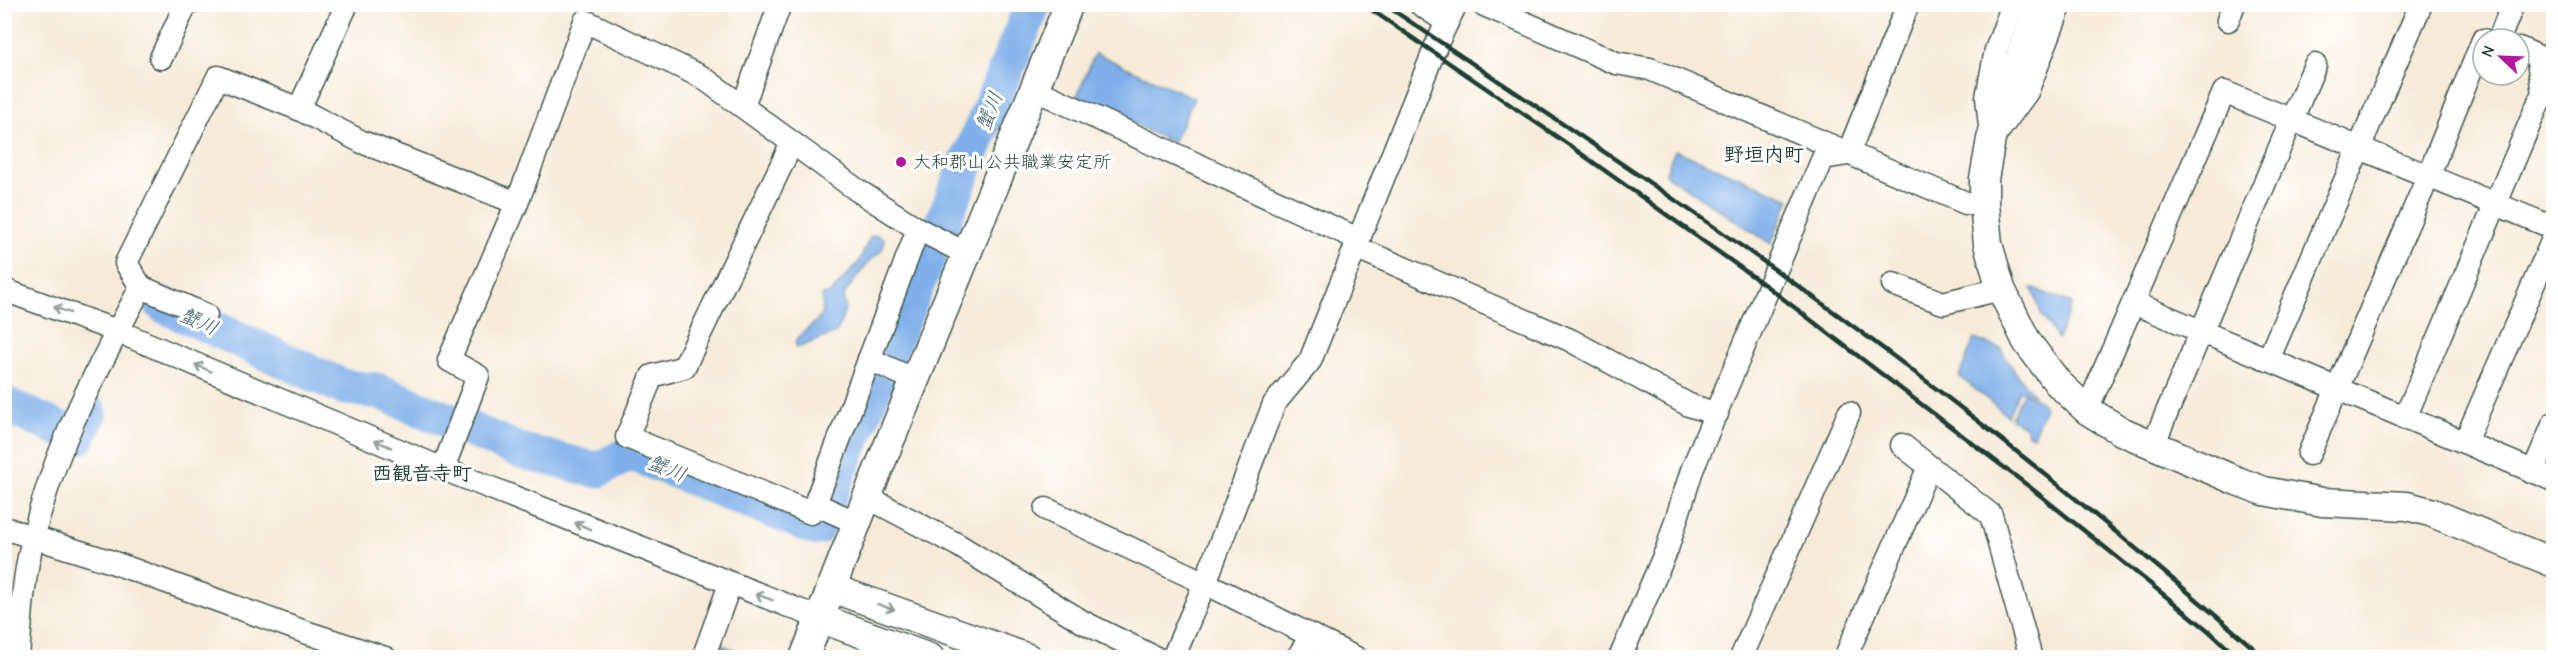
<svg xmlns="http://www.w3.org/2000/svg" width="2558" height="662" font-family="'Comic Neue','Klee One',sans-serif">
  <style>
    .water { fill: #7eafe9; stroke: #4e768e; stroke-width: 1.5 }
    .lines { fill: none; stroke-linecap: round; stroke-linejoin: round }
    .river { stroke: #7eafe9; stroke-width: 36 }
    .minor-casing { stroke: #3f574d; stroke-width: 25 }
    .tertiary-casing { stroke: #3f574d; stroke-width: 31 }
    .minor { stroke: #fff; stroke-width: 22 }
    .tertiary { stroke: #fff; stroke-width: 28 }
    .rail { stroke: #1f3d34; stroke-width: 4.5 }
    .oneway { stroke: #8f9e9a }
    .poi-dot { fill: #b5179e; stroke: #fff; stroke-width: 2 }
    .labels { text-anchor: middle; stroke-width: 6; stroke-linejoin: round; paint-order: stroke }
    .poi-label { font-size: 18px; fill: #1f3d34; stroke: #fff; text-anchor: start }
    .water-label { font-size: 20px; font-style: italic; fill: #3c5f6a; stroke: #fff }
    .neighbourhood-label { font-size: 20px; font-weight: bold; fill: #1f3d34; stroke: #fff }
  </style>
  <rect width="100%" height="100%" fill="#fff"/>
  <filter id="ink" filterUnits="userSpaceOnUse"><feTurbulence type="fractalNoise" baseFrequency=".0167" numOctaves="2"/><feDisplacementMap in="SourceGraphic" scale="12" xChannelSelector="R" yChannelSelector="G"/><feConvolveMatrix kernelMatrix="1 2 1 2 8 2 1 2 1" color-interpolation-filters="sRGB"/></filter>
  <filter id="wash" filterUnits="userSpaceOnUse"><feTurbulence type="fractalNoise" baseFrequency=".008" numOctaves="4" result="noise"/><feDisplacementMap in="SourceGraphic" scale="24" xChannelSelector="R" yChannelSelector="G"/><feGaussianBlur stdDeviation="1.35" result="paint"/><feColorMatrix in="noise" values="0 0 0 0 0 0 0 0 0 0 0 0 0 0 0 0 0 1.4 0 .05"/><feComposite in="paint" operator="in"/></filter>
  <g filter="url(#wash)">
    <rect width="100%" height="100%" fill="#f7ebd8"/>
    <!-- water -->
    <g class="water">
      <path d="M 1095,53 L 1194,98 L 1173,143 L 1077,96 Z"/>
      <path d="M 1675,150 L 1790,199 L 1771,244 L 1665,174 Z"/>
      <path d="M 876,235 L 884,239 C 886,253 873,255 866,265 C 862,271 845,291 844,296 C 842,303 845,299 845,306 C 845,315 840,325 836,333 L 797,348 L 795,343 C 805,321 826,330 822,295 L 830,294 L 859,262 L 870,237 Z"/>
      <path d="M 2032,288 L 2072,303 L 2058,339 L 2042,316 Z"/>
      <path d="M 1974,339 L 2000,348 L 2016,373 L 2034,395 L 2019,390 L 2008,416 L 1959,376 Z"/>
      <path d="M 2023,393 L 2037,399 L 2045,407 L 2033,436 L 2027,433 L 2027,427 L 2011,419 Z"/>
      <path d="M 717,643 L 754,657 L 711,658 Z"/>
    </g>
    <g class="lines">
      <!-- river -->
      <g class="river">
        <path d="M 163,305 L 343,387 L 378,391 L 521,451 L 597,470 L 631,453 L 816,528 L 1033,4"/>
        <path d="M 4,404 L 78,437 L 89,413"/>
      </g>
    </g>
  </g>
  <g filter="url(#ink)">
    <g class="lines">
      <defs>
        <g id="minor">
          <path d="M 1420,4 L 1447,22"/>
          <path d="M 1482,4 L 1616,63 L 1650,69 L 1966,203 L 1984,204"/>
          <path d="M 2228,20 L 2234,4"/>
          <path d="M 2499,39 L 2513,4"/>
          <path d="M 2519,48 L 2537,56 L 2543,92 L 2554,97"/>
          <path d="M 161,58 L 186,4"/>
          <path d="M 1034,89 L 1358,239"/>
          <path d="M 743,106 L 780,4"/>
          <path d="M 299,109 L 347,4"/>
          <path d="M 2000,129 L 2027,92 L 2061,4"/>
          <path d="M 1991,137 L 1987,97 L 1996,50 L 2013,4"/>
          <path d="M 792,143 L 684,367 L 652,376 L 627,437 L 811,513 L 815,504 L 857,523"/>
          <path d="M 1355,247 L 1570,340 L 1689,405 L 1717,414"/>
          <path d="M 1893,284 L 1943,303 L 2001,289"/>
          <path d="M 141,287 L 206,315"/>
          <path d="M 4,290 L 117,331 L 443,469 L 819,618"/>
          <path d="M 2134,303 L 2554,480"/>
          <path d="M 869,359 L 915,380"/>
          <path d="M 2268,360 L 2421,4"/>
          <path d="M 2087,410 L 2224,92 L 2554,228"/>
          <path d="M 2405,418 L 2543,92"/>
          <path d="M 2465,442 L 2554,237"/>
          <path d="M 1902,445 L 1991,515 L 2031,658"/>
          <path d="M 2153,445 L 2315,65"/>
          <path d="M 2309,454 L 2428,177 L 2483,40"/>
          <path d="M 443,469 L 478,376 L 449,360 L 517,203 L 585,21 L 702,77 L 857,190 L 918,229 L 967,254"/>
          <path d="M 2533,472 L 2554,423"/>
          <path d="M 867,497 L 958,545 L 1083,622 L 1156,658"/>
          <path d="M 815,504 L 918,229"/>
          <path d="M 1046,509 L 1205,583 L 1356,658"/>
          <path d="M 4,528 L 109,561 L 302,631 L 385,658"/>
          <path d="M 18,658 C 21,618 23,578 33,539 C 53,450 98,367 141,287 L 126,263 L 218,77 L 299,109 L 362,142 L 517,203"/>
          <path d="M 703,658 L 730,584"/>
          <path d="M 1173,658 L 1205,583 L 1274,404 L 1310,361 L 1438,41 L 1456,4"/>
          <path d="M 1297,658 L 1312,636"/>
          <path d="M 1620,658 L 1667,549 L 1692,470 L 1823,158 L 1848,154 L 1908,4"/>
          <path d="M 1741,658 L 1849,413"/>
          <path d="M 1845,658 L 1929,467"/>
        </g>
        <g id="tertiary">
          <path d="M 2039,4 L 1991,139 L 1984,179 L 1984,204 L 1988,244 L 2001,289 L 2027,342 L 2058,383 L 2087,410 L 2121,431 L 2237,481 L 2264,491 L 2322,502 L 2407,506 L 2430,512 L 2554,563"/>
          <path d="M 831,588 L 1028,658"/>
          <path d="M 819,618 L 930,658"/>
          <path d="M 804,658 L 867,497 L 1069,4"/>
        </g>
      </defs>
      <!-- minor casing -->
      <use href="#minor" class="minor-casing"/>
      <!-- tertiary casing -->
      <use href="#tertiary" class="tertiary-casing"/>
      <!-- minor -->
      <use href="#minor" class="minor"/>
      <!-- tertiary -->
      <use href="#tertiary" class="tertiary"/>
      <!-- rail -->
      <g class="rail">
        <path d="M 1363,4 L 1569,145 L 1769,288 L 2031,488 L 2209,631 L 2238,658"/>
        <path d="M 1384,4 C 1515,93 1648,179 1777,271 C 1946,391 2108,522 2265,658"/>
      </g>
    </g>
    <!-- one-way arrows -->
    <defs><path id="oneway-shaft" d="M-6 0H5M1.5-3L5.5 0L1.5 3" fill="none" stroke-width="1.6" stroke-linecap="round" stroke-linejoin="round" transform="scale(1.5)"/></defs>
    <g class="oneway">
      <use href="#oneway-shaft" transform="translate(62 310) rotate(-160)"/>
      <use href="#oneway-shaft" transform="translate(203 368) rotate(-157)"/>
      <use href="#oneway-shaft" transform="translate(383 444) rotate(-157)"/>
      <use href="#oneway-shaft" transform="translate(583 526) rotate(-158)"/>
      <use href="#oneway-shaft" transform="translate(764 597) rotate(-159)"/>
      <use href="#oneway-shaft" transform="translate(886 607) rotate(19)"/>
    </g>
  </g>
  <!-- markers -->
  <circle class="poi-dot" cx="901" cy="162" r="6"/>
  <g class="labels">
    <!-- poi labels -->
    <g class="poi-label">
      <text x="913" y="168">大和郡山公共職業安定所</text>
    </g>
    <!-- water labels -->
    <g class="water-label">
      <text transform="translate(989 111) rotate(-68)" y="7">蟹川</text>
      <text transform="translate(199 321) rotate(25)" y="7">蟹川</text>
      <text transform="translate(667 468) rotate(22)" y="7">蟹川</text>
    </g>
    <!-- neighbourhood labels -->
    <g class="neighbourhood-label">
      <text x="1764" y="161">野垣内町</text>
      <text x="422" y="480">西観音寺町</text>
    </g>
  </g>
  <!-- margin -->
  <rect width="2558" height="662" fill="none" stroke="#fff" stroke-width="24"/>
  <!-- north arrow -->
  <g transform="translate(2501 57) rotate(293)"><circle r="28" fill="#ffffff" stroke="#a5b1ae" stroke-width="1.5"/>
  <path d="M0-4.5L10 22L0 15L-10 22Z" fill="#b5179e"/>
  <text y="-9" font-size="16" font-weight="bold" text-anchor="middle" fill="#1f3d34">N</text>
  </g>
</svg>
